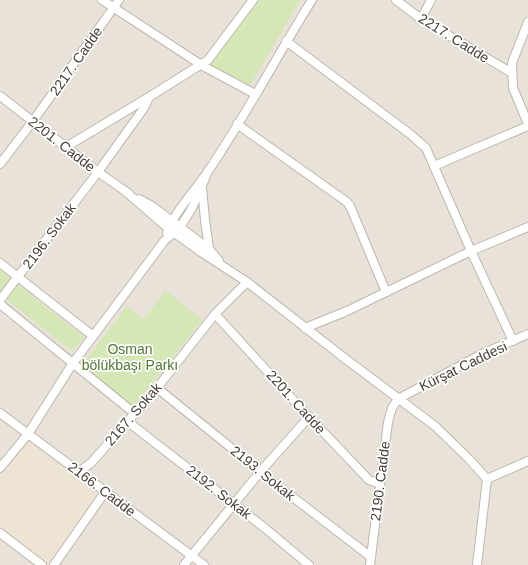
<svg xmlns="http://www.w3.org/2000/svg" width="528" height="565" font-family="Arial,sans-serif">
  <style>
    .residential { fill: #e8e2d8 }
    .education { fill: #ede4d4 }
    .green { fill: #d4e7b4 }
    .lines { fill: none; stroke-linecap: round; stroke-linejoin: round }
    .minor-casing { stroke: #bfb7ac; stroke-width: 10 }
    .minor { stroke: #fff; stroke-width: 8 }
    .labels { text-anchor: middle; stroke-width: 3.5; stroke-linejoin: round; paint-order: stroke }
    .street-label { font-size: 14px; fill: #484038; stroke: #fff }
    .park-label { font-size: 14px; fill: #4f782d; stroke: #fff }
  </style>
  <rect width="100%" height="100%" fill="#f4f0ea"/>
  <!-- residential -->
  <rect class="residential" x="0" y="0" width="528" height="565"/>
  <!-- education -->
  <path class="education" d="M 23,444 L 31,444 L 99,496 L 49,565 L 0,529 L 0,475 Z"/>
  <!-- green -->
  <g class="green">
    <path d="M 257,0 L 300,0 L 251,84 L 248,85 L 212,65 L 212,63 Z"/>
    <path d="M 0,270 L 10,278 L 0,293 Z"/>
    <path d="M 17,284 L 84,337 L 74,350 L 70,350 L 6,299 Z"/>
    <path d="M 165,290 L 202,320 L 133,407 L 83,364 L 127,306 L 144,320 Z"/>
  </g>
  <g class="lines">
    <defs>
      <g id="minor">
        <path d="M 102,0 L 203,66 L 255,94"/>
        <path d="M 396,0 L 421,19 L 512,73"/>
        <path d="M 421,19 L 431,0"/>
        <path d="M 528,22 L 512,63 L 513,88 L 528,124"/>
        <path d="M 286,41 L 410,134 L 426,148 L 471,251 L 513,341"/>
        <path d="M 0,96 L 98,172 L 128,193"/>
        <path d="M 237,124 L 347,202 L 350,206 L 386,292"/>
        <path d="M 66,147 L 149,97 L 208,60 L 253,0"/>
        <path d="M 0,164 L 33,121 L 119,0"/>
        <path d="M 434,166 L 528,126"/>
        <path d="M 202,188 L 205,220 L 209,249"/>
        <path d="M 125,191 L 169,229 L 201,252 L 247,282 L 343,357 L 435,426 L 469,459 L 487,479 L 528,461"/>
        <path d="M 139,199 L 152,206 L 209,249 L 219,261"/>
        <path d="M 167,233 C 174,212 197,188 209,170 C 246,115 277,56 312,0"/>
        <path d="M 0,263 L 93,336"/>
        <path d="M 0,300 L 98,172 L 144,108 L 149,97"/>
        <path d="M 0,304 L 134,413"/>
        <path d="M 215,314 L 309,417 L 369,480 L 380,484"/>
        <path d="M 305,328 L 347,311 L 471,251 L 528,227"/>
        <path d="M 157,388 L 224,442 L 260,472 L 371,557"/>
        <path d="M 398,399 L 484,353 L 528,334"/>
        <path d="M 0,413 L 204,565"/>
        <path d="M 127,421 L 266,529 L 309,565"/>
        <path d="M 0,468 L 28,434 L 73,363 L 165,240 C 188,225 198,195 208,171"/>
        <path d="M 79,472 L 92,462 L 157,388 L 215,314 L 247,282"/>
        <path d="M 0,533 L 42,565"/>
        <path d="M 54,565 L 105,492"/>
        <path d="M 184,565 L 260,472 L 309,417"/>
        <path d="M 370,565 L 388,422 L 392,408 L 398,399"/>
        <path d="M 477,565 L 487,479"/>
      </g>
    </defs>
    <!-- minor casing -->
    <use href="#minor" class="minor-casing"/>
    <!-- minor -->
    <use href="#minor" class="minor"/>
  </g>
  <g class="labels">
    <!-- street labels -->
    <g class="street-label">
      <text transform="translate(454 38) rotate(32)" y="5">2217. Cadde</text>
      <text transform="translate(76 61) rotate(-55)" y="5">2217. Cadde</text>
      <text transform="translate(62 144) rotate(38)" y="5">2201. Cadde</text>
      <text transform="translate(49 236) rotate(-53)" y="5">2196. Sokak</text>
      <text transform="translate(463 366) rotate(-26)" y="5">Kürşat Caddesi</text>
      <text transform="translate(296 402) rotate(48)" y="5">2201. Cadde</text>
      <text transform="translate(133 414) rotate(-49)" y="5">2167. Sokak</text>
      <text transform="translate(263 473) rotate(39)" y="5">2193. Sokak</text>
      <text transform="translate(380 481) rotate(-83)" y="5">2190. Cadde</text>
      <text transform="translate(102 489) rotate(37)" y="5">2166. Cadde</text>
      <text transform="translate(219 492) rotate(38)" y="5">2192. Sokak</text>
    </g>
    <!-- park labels -->
    <g class="park-label">
      <text x="130" y="354">Osman<tspan x="130" dy="16">bölükbaşı Parkı</tspan></text>
    </g>
  </g>
</svg>
